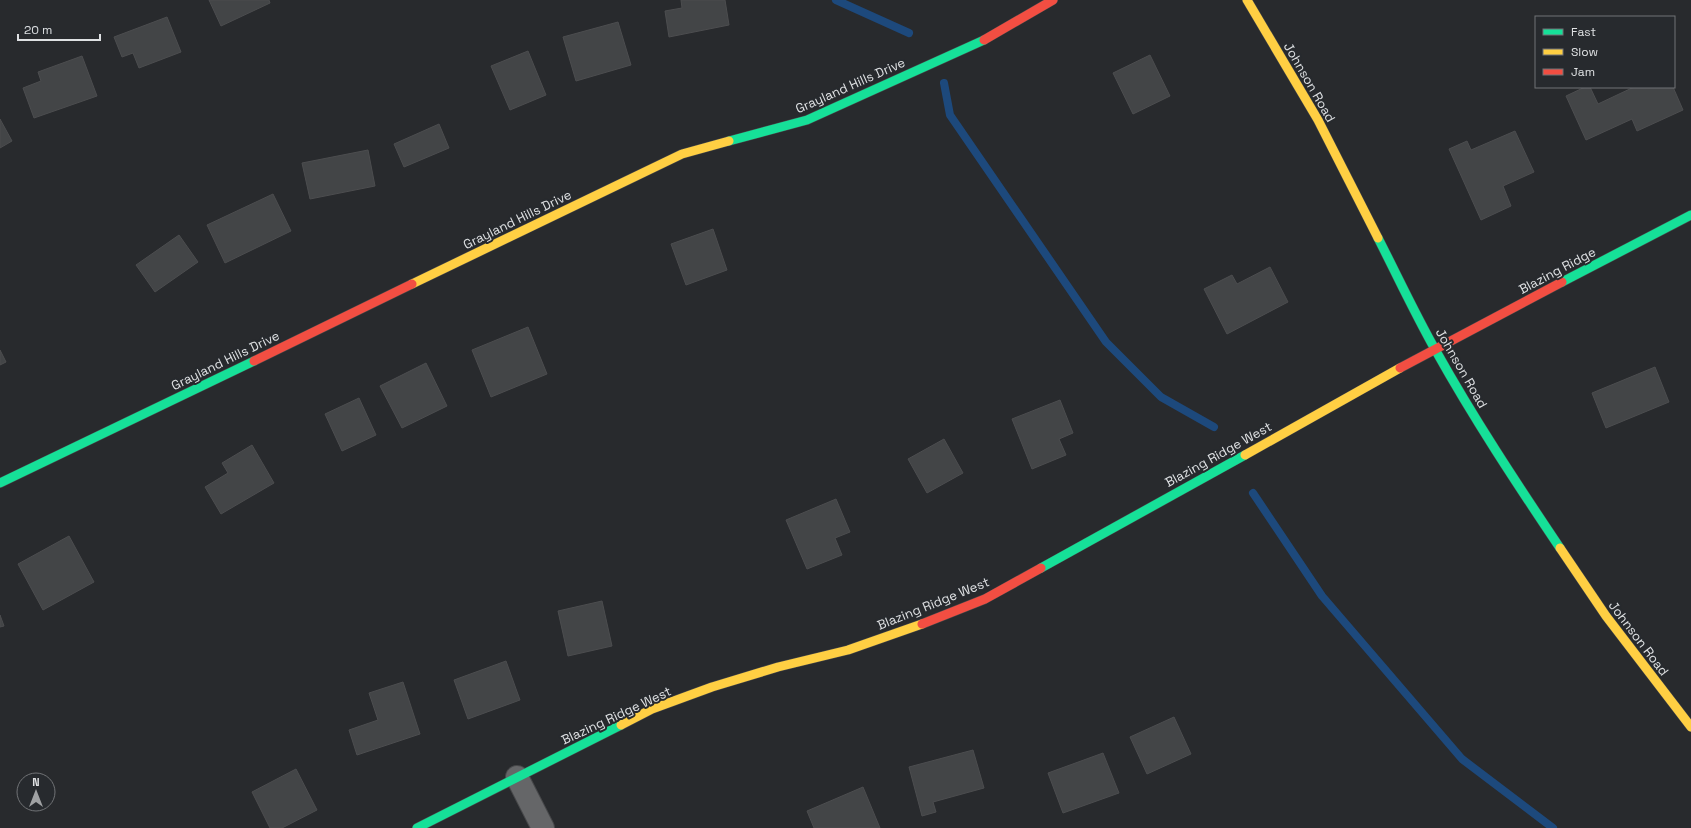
<svg xmlns="http://www.w3.org/2000/svg" width="1691" height="828" font-family="'Space Grotesk',sans-serif">
  <style>
    .lines { fill: none; stroke-linecap: round; stroke-linejoin: round }
    .stream { stroke: #1d497c; stroke-width: 8 }
    .building { fill: #434547; stroke: #4c4d4f }
    .street-casing { stroke: #47484a; stroke-width: 24 }
    .fast-casing { stroke: #47484a; stroke-width: 10 }
    .slow-casing { stroke: #47484a; stroke-width: 10 }
    .jam-casing { stroke: #47484a; stroke-width: 10 }
    .street { stroke: #656668; stroke-width: 22 }
    .fast { stroke: #16e098; stroke-width: 9 }
    .slow { stroke: #ffcf43; stroke-width: 9 }
    .jam { stroke: #f24e42; stroke-width: 9 }
    .labels { text-anchor: middle; stroke-width: 4; stroke-linejoin: round; paint-order: stroke }
    .street-label { font-size: 13px; fill: #dfe1e3; stroke: #272a2e }
  </style>
  <rect width="100%" height="100%" fill="#282a2d"/>
  <g class="lines">
    <!-- stream -->
    <g class="stream">
      <path d="M 836,0 L 909,33"/>
      <path d="M 944,83 L 950,115 L 1106,342 L 1161,397 L 1214,427"/>
      <path d="M 1253,493 L 1322,596 L 1462,759 L 1553,828"/>
    </g>
  </g>
  <!-- building -->
  <g class="building">
    <path d="M 209,0 L 269,0 L 270,3 L 221,26 Z"/>
    <path d="M 681,0 L 725,0 L 729,25 L 669,37 L 665,11 L 682,8 Z"/>
    <path d="M 167,17 L 181,52 L 139,68 L 133,53 L 122,57 L 114,37 Z"/>
    <path d="M 618,22 L 631,65 L 576,81 L 563,37 Z"/>
    <path d="M 528,51 L 546,95 L 510,110 L 491,66 Z"/>
    <path d="M 1150,55 L 1170,96 L 1133,114 L 1113,73 Z"/>
    <path d="M 82,56 L 97,96 L 34,118 L 23,88 L 41,81 L 38,72 Z"/>
    <path d="M 1585,87 L 1590,87 L 1598,104 L 1634,87 L 1673,87 L 1683,110 L 1637,131 L 1632,119 L 1586,140 L 1566,96 Z"/>
    <path d="M 0,119 L 12,141 L 0,148 Z"/>
    <path d="M 439,124 L 449,148 L 404,167 L 394,144 Z"/>
    <path d="M 1515,131 L 1534,172 L 1503,186 L 1511,206 L 1481,220 L 1449,149 L 1467,141 L 1471,150 Z"/>
    <path d="M 368,150 L 375,186 L 310,199 L 302,163 Z"/>
    <path d="M 273,194 L 291,231 L 225,263 L 207,225 Z"/>
    <path d="M 713,229 L 727,270 L 686,285 L 671,244 Z"/>
    <path d="M 179,235 L 198,262 L 155,292 L 136,265 Z"/>
    <path d="M 1270,267 L 1288,302 L 1227,334 L 1204,289 L 1232,275 L 1237,284 Z"/>
    <path d="M 528,327 L 547,374 L 491,397 L 472,350 Z"/>
    <path d="M 0,350 L 6,362 L 0,365 Z"/>
    <path d="M 426,363 L 447,406 L 402,428 L 380,386 Z"/>
    <path d="M 1655,367 L 1669,402 L 1606,428 L 1592,393 Z"/>
    <path d="M 359,398 L 376,435 L 342,451 L 325,414 Z"/>
    <path d="M 1060,400 L 1073,433 L 1059,439 L 1066,455 L 1032,469 L 1012,419 Z"/>
    <path d="M 944,439 L 963,473 L 927,493 L 908,459 Z"/>
    <path d="M 252,445 L 274,483 L 221,514 L 205,487 L 228,473 L 222,463 Z"/>
    <path d="M 836,499 L 850,532 L 835,538 L 842,555 L 807,569 L 786,520 Z"/>
    <path d="M 69,536 L 94,582 L 43,610 L 18,564 Z"/>
    <path d="M 602,601 L 612,646 L 568,656 L 558,611 Z"/>
    <path d="M 0,615 L 4,626 L 0,627 Z"/>
    <path d="M 506,661 L 520,700 L 468,719 L 454,680 Z"/>
    <path d="M 403,682 L 420,734 L 357,755 L 349,730 L 378,720 L 369,693 Z"/>
    <path d="M 1174,717 L 1191,754 L 1147,774 L 1130,737 Z"/>
    <path d="M 973,750 L 984,788 L 933,802 L 936,812 L 922,816 L 909,767 Z"/>
    <path d="M 1103,753 L 1119,793 L 1063,813 L 1048,773 Z"/>
    <path d="M 296,769 L 317,810 L 282,828 L 270,828 L 252,792 Z"/>
    <path d="M 863,787 L 880,828 L 814,828 L 807,811 Z"/>
  </g>
  <g class="lines">
    <defs>
      <path id="street" d="M 517,777 L 543,828"/>
      <g id="fast">
        <path d="M 729,141 L 807,120 L 984,40"/>
        <path d="M 1378,238 C 1397,275 1415,314 1436,351 C 1474,419 1517,484 1560,548"/>
        <path d="M 1562,282 L 1691,215"/>
        <path d="M 0,483 L 254,361"/>
        <path d="M 1041,568 L 1245,455"/>
        <path d="M 417,828 L 621,725"/>
      </g>
      <g id="slow">
        <path d="M 1247,0 L 1318,120 L 1378,238"/>
        <path d="M 412,284 L 682,154 L 729,141"/>
        <path d="M 1245,455 L 1400,368"/>
        <path d="M 1560,548 L 1606,616 L 1691,727"/>
        <path d="M 621,725 L 652,709 L 712,687 L 778,667 L 848,650 L 922,624"/>
      </g>
      <g id="jam">
        <path d="M 984,40 L 1053,0"/>
        <path d="M 254,361 L 412,284"/>
        <path d="M 1400,368 L 1562,282"/>
        <path d="M 922,624 L 985,599 L 1041,568"/>
      </g>
    </defs>
    <!-- street casing -->
    <use href="#street" class="street-casing"/>
    <!-- fast casing -->
    <use href="#fast" class="fast-casing"/>
    <!-- slow casing -->
    <use href="#slow" class="slow-casing"/>
    <!-- jam casing -->
    <use href="#jam" class="jam-casing"/>
    <!-- street -->
    <use href="#street" class="street"/>
    <!-- fast -->
    <use href="#fast" class="fast"/>
    <!-- slow -->
    <use href="#slow" class="slow"/>
    <!-- jam -->
    <use href="#jam" class="jam"/>
  </g>
  <g class="labels">
    <!-- street labels -->
    <g class="street-label">
      <text transform="translate(1310 82) rotate(60)" y="5">Johnson Road</text>
      <text transform="translate(850 85) rotate(-24)" y="5">Grayland Hills Drive</text>
      <text transform="translate(517 219) rotate(-26)" y="5">Grayland Hills Drive</text>
      <text transform="translate(1557 270) rotate(-28)" y="5">Blazing Ridge</text>
      <text transform="translate(225 360) rotate(-26)" y="5">Grayland Hills Drive</text>
      <text transform="translate(1462 368) rotate(60)" y="5">Johnson Road</text>
      <text transform="translate(1218 454) rotate(-29)" y="5">Blazing Ridge West</text>
      <text transform="translate(933 603) rotate(-22)" y="5">Blazing Ridge West</text>
      <text transform="translate(1639 638) rotate(53)" y="5">Johnson Road</text>
      <text transform="translate(616 715) rotate(-25)" y="5">Blazing Ridge West</text>
    </g>
  </g>
  <!-- legend -->
  <rect x="1535" y="16" width="140" height="72" fill="#272a2e" stroke="#717376"/>
  <rect x="1543" y="29" width="20" height="6" fill="#16e098" stroke="#717376"/>
  <text x="1571" y="36" font-size="12" fill="#dfe1e3">Fast</text>
  <rect x="1543" y="49" width="20" height="6" fill="#ffcf43" stroke="#717376"/>
  <text x="1571" y="56" font-size="12" fill="#dfe1e3">Slow</text>
  <rect x="1543" y="69" width="20" height="6" fill="#f24e42" stroke="#717376"/>
  <text x="1571" y="76" font-size="12" fill="#dfe1e3">Jam</text>
  <!-- north arrow -->
  <g transform="translate(36 792)"><circle r="19" fill="#272a2e" stroke="#717376"/>
  <path d="M0-3L7 15L0 10L-7 15Z" fill="#9fa1a3"/>
  <text y="-6" font-size="11" font-weight="bold" text-anchor="middle" fill="#dfe1e3">N</text>
  </g>
  <!-- scale -->
  <path d="M18 34v6h82v-6" fill="none" stroke="#dfe1e3" stroke-width="2"/>
  <text x="24" y="34" font-size="12" fill="#dfe1e3" stroke="#272a2e" stroke-width="3" paint-order="stroke">20 m</text>
</svg>
